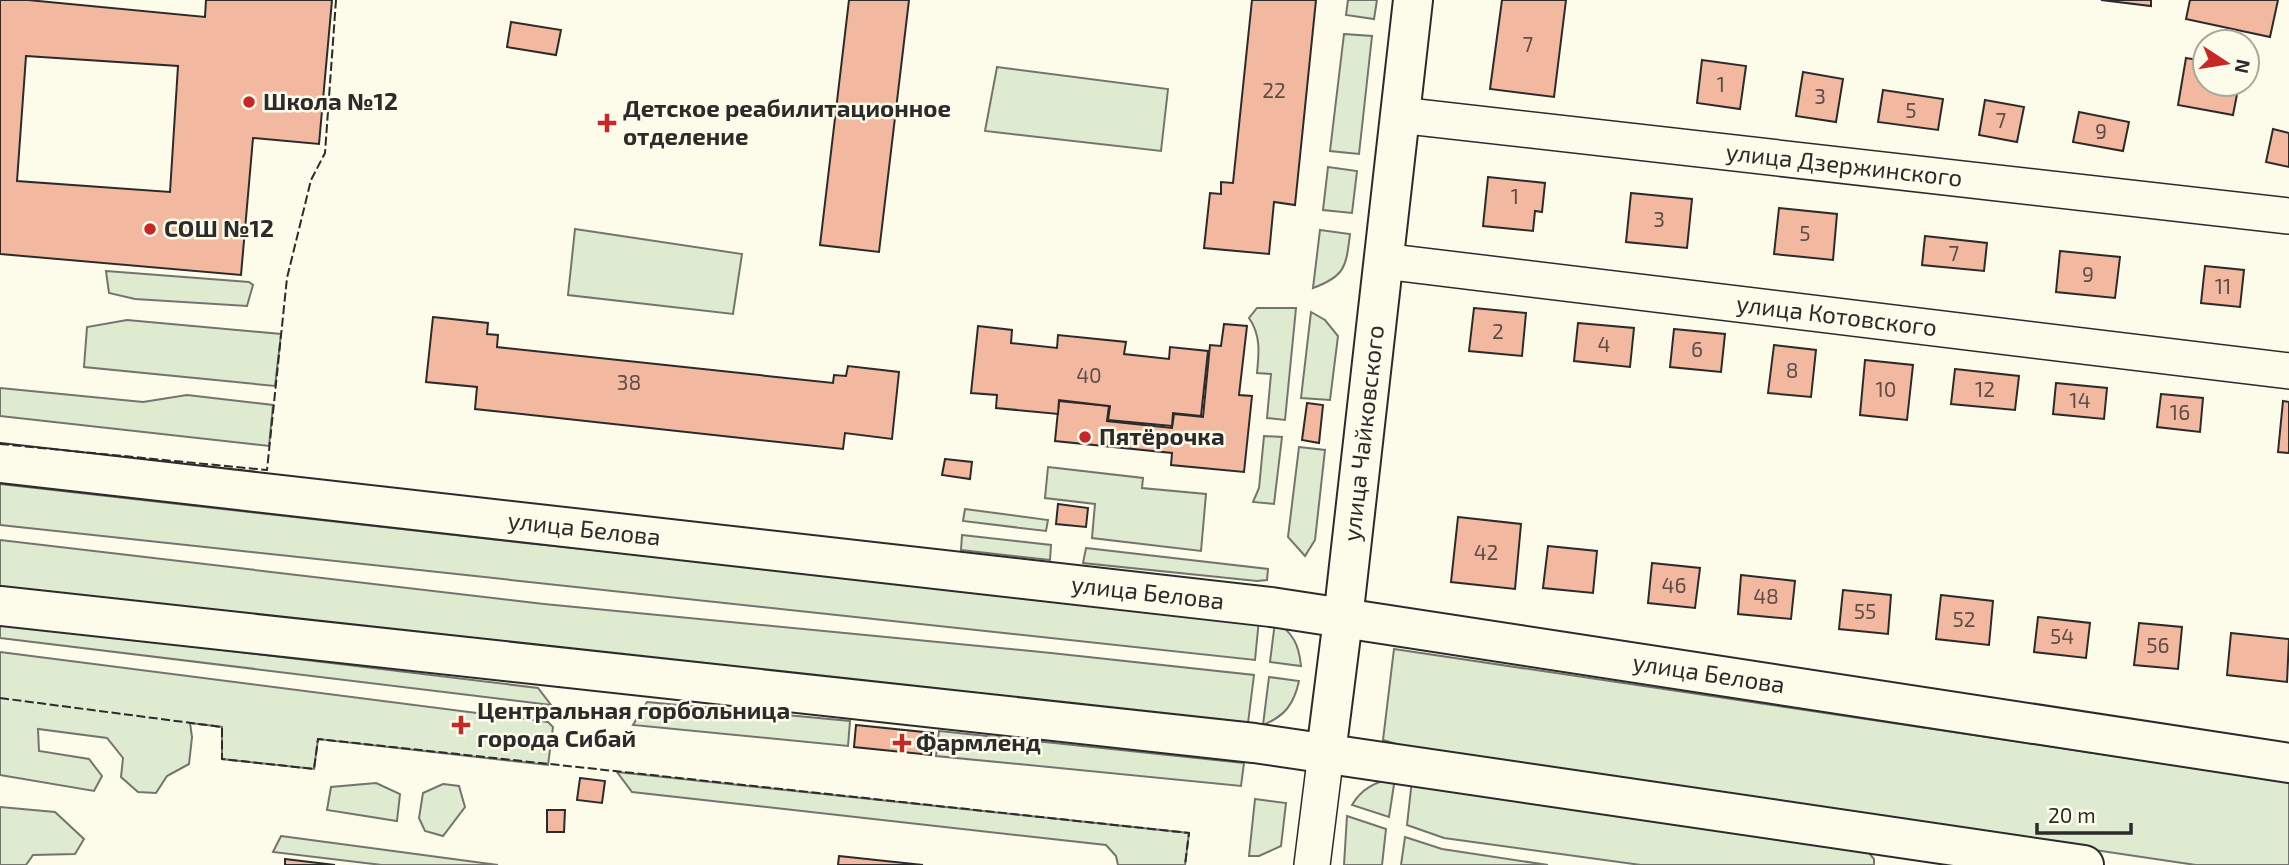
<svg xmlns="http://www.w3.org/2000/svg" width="2289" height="865" font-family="'Exo 2',sans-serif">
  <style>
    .green { fill: #deebd1; stroke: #74746e; stroke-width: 2 }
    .building { fill: #f2b8a0; stroke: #2b2b2b; stroke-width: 2; fill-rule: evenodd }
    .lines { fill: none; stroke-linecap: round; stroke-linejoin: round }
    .minor-casing { stroke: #2b2b2b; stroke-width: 38 }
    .major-casing { stroke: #2b2b2b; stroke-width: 42 }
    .minor { stroke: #fdfbea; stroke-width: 35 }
    .major { stroke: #fdfbea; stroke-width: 38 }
    .fence { stroke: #2b2b2b; stroke-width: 2; stroke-dasharray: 9 3.5; stroke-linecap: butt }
    .poi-dot { fill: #c62828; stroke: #fdfbea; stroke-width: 2.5 }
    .labels { text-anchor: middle; stroke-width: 5; stroke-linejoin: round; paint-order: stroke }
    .number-label { font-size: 21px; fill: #5d4e48 }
    .poi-label { font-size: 24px; font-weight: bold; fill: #2b2b2b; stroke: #fdfbea; text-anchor: start }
    .street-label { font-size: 24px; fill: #2b2b2b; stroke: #fdfbea }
  </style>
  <rect width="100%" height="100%" fill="#fdfbea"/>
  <!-- green -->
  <g class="green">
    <path d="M 1348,0 L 1377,0 L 1374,19 L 1346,15 Z"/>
    <path d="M 1344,34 L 1372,36 L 1359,154 L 1330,151 Z"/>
    <path d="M 997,67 L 1168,89 L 1161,151 L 985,131 Z"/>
    <path d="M 1328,167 L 1357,171 L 1352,213 L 1323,210 Z"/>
    <path d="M 575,229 L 742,254 L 733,314 L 568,295 Z"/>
    <path d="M 1320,230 L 1350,234 C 1346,266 1346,276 1313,288 Z"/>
    <path d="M 106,271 L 249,282 L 253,285 L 247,306 L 135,299 L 109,293 Z"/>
    <path d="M 1257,308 L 1296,308 L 1285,420 L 1267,418 L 1271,374 L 1257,373 C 1259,353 1261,335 1249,318 Z"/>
    <path d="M 1311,312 L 1325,320 L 1338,336 L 1330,400 L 1301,398 Z"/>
    <path d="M 127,320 L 281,334 L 275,386 L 84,367 L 87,327 Z"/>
    <path d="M 0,388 L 143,402 L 187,395 L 273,405 L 269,446 L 0,416 Z"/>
    <path d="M 1264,436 L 1282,437 L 1274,504 L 1253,502 L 1259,488 Z"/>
    <path d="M 1299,447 L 1325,450 L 1315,540 L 1305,556 L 1288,537 Z"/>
    <path d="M 1048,467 L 1143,478 L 1142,488 L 1206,494 L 1201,551 L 1092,538 L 1095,504 L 1045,498 Z"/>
    <path d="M 0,484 L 516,542 L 1259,619 L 1255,660 L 0,525 Z"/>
    <path d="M 965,509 L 1048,520 L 1046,531 L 963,521 Z"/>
    <path d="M 962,535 L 1051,545 L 1050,560 L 961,550 Z"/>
    <path d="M 0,540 L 544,604 L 1051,653 L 1254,675 L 1248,723 L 0,589 Z"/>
    <path d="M 1086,548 L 1268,569 L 1267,580 L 1257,581 L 1083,563 Z"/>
    <path d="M 1275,622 C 1293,632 1299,645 1301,666 L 1270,662 Z"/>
    <path d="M 0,623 L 538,688 L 551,705 L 0,638 Z"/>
    <path d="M 1394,649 L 2289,782 L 2289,865 L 2196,865 L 1413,749 L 1383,740 Z"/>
    <path d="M 0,652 L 548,722 L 553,727 L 548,765 L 318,739 L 314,769 L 222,759 L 222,727 L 190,723 L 192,737 L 189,764 L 167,776 L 156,793 L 138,792 L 121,777 L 123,758 L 107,738 L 38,729 L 39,751 L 89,759 L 102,776 L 94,791 L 0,775 Z"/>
    <path d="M 1269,677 L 1299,681 C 1294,704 1285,716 1263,725 Z"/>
    <path d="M 647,702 L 850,721 L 848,746 L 633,725 Z"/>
    <path d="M 939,731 L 1244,763 L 1241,786 L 936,756 Z"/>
    <path d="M 617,772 L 1189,833 L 1185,865 L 1118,865 L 1116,856 L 1106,845 L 632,792 Z"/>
    <path d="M 1395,778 L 1389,817 L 1352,805 C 1361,789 1376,781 1395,778 Z"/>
    <path d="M 1412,780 L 1865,848 L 1874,859 L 1874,865 L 1641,865 L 1444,838 L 1407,825 Z"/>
    <path d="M 376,783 L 400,794 L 397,821 L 327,810 L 331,787 Z"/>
    <path d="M 443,784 L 459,786 L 465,807 L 443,836 L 425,831 L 419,818 L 423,793 Z"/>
    <path d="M 1255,799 L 1286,803 L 1281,846 L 1259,856 L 1249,856 Z"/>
    <path d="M 0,807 L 55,812 L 84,839 L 75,854 L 33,855 L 26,865 L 0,865 Z"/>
    <path d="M 1347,816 L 1386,829 L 1382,865 L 1344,865 Z"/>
    <path d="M 281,836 L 498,865 L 382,865 L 273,852 Z"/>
    <path d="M 1405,837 L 1442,849 L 1548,865 L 1401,865 Z"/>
  </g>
  <!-- building -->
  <g class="building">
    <path d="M 0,0 L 28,0 L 205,17 L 206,0 L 332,0 L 319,144 L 253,138 L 241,275 L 0,254 ZM 26,56 L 178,66 L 170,192 L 17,181 Z"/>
    <path d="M 849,0 L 909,0 L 879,252 L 820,245 Z"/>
    <path d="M 1252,0 L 1316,0 L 1295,205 L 1274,202 L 1269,254 L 1204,248 L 1210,193 L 1221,194 L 1221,182 L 1233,183 Z"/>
    <path d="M 1502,0 L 1566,0 L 1554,97 L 1490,89 Z"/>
    <path d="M 2101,0 L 2151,0 L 2151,6 Z"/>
    <path d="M 2190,0 L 2278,0 L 2270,37 L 2186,19 Z"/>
    <path d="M 511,22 L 561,30 L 556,55 L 507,47 Z"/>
    <path d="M 2186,58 L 2205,61 L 2205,84 L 2239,84 L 2233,115 L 2178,105 Z"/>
    <path d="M 1702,60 L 1746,66 L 1740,109 L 1697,103 Z"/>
    <path d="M 1803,72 L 1843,79 L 1836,122 L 1796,116 Z"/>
    <path d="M 1883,90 L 1943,99 L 1938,130 L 1878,122 Z"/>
    <path d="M 1985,100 L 2024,107 L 2017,142 L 1979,135 Z"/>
    <path d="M 2079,112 L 2129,122 L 2123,151 L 2073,142 Z"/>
    <path d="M 2273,129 L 2289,133 L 2289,167 L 2266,162 Z"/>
    <path d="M 1488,177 L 1545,183 L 1542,212 L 1535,211 L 1533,231 L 1483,226 Z"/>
    <path d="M 1631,193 L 1692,199 L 1687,248 L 1626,242 Z"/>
    <path d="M 1779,208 L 1837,214 L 1833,260 L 1774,254 Z"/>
    <path d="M 1925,236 L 1987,243 L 1984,271 L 1922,265 Z"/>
    <path d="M 2060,251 L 2120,257 L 2115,298 L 2056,292 Z"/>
    <path d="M 2205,266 L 2244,270 L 2240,307 L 2201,303 Z"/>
    <path d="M 1474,308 L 1526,313 L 1522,356 L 1469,351 Z"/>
    <path d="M 433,317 L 488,323 L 487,334 L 498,335 L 497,347 L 833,383 L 834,375 L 846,376 L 848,366 L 899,372 L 892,439 L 845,433 L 843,449 L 475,409 L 477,387 L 426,382 Z"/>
    <path d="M 1578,323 L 1634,328 L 1630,367 L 1574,361 Z"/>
    <path d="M 1224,324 L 1247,326 L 1239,395 L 1252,396 L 1244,472 L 1171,465 L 1172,453 L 1055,441 L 1059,401 L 1109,406 L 1107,421 L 1172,428 L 1174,414 L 1203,417 L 1210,345 L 1221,346 Z"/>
    <path d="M 978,326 L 1012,330 L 1011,343 L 1057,348 L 1058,335 L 1126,342 L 1124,354 L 1169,359 L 1170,347 L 1208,351 L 1201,416 L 1173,413 L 1172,426 L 1108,420 L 1110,406 L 1059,400 L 1058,414 L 996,408 L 997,395 L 971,393 Z"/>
    <path d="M 1674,329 L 1725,334 L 1721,372 L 1670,367 Z"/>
    <path d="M 1774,345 L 1816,350 L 1811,397 L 1768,393 Z"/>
    <path d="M 1865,360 L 1913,365 L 1907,420 L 1860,415 Z"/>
    <path d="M 1955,369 L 2019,376 L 2015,410 L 1951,404 Z"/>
    <path d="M 2056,383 L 2107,388 L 2104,419 L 2053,414 Z"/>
    <path d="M 2161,394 L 2203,398 L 2200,432 L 2157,427 Z"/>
    <path d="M 2283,401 L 2289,402 L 2289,453 L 2278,452 Z"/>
    <path d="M 1307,403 L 1323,405 L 1319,443 L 1302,440 Z"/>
    <path d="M 945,459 L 972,462 L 970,479 L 942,475 Z"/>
    <path d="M 1058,504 L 1088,508 L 1086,527 L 1056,524 Z"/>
    <path d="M 1458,517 L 1521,524 L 1515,589 L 1451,582 Z"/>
    <path d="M 1548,546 L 1597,551 L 1593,593 L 1543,588 Z"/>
    <path d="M 1652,563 L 1700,568 L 1695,608 L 1648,603 Z"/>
    <path d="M 1741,575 L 1795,581 L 1791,619 L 1738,614 Z"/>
    <path d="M 1843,590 L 1891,595 L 1888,634 L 1839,629 Z"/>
    <path d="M 1941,595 L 1993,601 L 1989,645 L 1936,639 Z"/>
    <path d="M 2038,617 L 2090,623 L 2086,658 L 2034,652 Z"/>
    <path d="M 2139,623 L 2182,627 L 2178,669 L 2134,665 Z"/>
    <path d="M 2231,633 L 2289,639 L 2287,682 L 2227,675 Z"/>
    <path d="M 856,725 L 933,733 L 931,755 L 854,747 Z"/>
    <path d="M 580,778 L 605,781 L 602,803 L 577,800 Z"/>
    <path d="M 547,810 L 565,810 L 564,832 L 547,832 Z"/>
    <path d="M 839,856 L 923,865 L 838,865 Z"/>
    <path d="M 285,859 L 335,865 L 285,865 Z"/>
  </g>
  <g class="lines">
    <defs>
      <g id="minor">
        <path id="s1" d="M 1399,115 L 2289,216"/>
        <path id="s2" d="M 1383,261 L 2289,371"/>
        <path d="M 1312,865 L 1326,753"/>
      </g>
      <g id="major">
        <path id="s3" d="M 0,463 L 1271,607 L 2289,763"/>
        <path d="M 0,606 L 1254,743 L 2084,865"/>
        <path id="s4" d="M 1326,753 L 1343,619 L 1413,0"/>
      </g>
    </defs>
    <!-- minor casing -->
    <use href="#minor" class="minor-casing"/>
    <!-- major casing -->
    <use href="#major" class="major-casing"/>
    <!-- minor -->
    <use href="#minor" class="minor"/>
    <!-- major -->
    <use href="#major" class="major"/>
    <!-- fence -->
    <g class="fence">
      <path d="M 0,444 L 267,470 L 287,278 L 311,180 L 325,153 L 336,0"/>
      <path d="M 0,698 L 222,727 L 222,759 L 314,769 L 318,739 L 1189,833 L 1185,865"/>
    </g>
  </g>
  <!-- markers -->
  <g class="poi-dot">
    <circle cx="249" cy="102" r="7"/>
    <path d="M603.5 112.5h7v7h7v7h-7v7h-7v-7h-7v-7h7z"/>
    <circle cx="150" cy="229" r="7"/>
    <circle cx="1085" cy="437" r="7"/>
    <path d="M457.5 714.5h7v7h7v7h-7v7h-7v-7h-7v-7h7z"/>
    <path d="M898.5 732.5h7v7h7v7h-7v7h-7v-7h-7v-7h7z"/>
  </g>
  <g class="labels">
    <!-- number labels -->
    <g class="number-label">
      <text x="1528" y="52">7</text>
      <text x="1721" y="92">1</text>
      <text x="1274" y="98">22</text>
      <text x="1820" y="104">3</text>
      <text x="1911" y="118">5</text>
      <text x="2001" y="128">7</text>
      <text x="2101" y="139">9</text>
      <text x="1515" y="204">1</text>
      <text x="1659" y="227">3</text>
      <text x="1805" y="241">5</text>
      <text x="1954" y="261">7</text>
      <text x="2088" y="282">9</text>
      <text x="2223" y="294">11</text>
      <text x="1498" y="339">2</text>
      <text x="1604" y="352">4</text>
      <text x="1697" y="357">6</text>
      <text x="1792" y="378">8</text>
      <text x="1089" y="383">40</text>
      <text x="629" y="390">38</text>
      <text x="1886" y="397">10</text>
      <text x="1985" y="397">12</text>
      <text x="2080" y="408">14</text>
      <text x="2180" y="420">16</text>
      <text x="1486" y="560">42</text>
      <text x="1674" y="593">46</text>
      <text x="1766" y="604">48</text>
      <text x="1865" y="619">55</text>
      <text x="1964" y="627">52</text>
      <text x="2062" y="644">54</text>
      <text x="2158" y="653">56</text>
    </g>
    <!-- poi labels -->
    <g class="poi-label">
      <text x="263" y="110">Школа №12</text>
      <text x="623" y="117">Детское реабилитационное<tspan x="623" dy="28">отделение</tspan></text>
      <text x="164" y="237">СОШ №12</text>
      <text x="1099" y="445">Пятёрочка</text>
      <text x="477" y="719">Центральная горбольница<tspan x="477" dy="28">города Сибай</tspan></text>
      <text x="916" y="751">Фармленд</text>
    </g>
    <!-- street labels -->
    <g class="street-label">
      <text dy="8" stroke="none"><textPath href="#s1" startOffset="448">улица Дзержинского</textPath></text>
      <text dy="8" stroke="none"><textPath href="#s2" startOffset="457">улица Котовского</textPath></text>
      <text dy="8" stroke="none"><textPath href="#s4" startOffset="322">улица Чайковского</textPath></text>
      <text dy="8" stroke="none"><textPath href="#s3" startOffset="588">улица Белова</textPath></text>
      <text dy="8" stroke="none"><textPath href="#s3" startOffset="1155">улица Белова</textPath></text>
      <text dy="8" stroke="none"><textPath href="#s3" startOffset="1722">улица Белова</textPath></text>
    </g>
  </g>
  <!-- north arrow -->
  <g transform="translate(2226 63) rotate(102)"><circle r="33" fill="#fdfbea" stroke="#a9a89e" stroke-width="2"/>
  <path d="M0-5L12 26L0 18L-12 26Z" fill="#c62828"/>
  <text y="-10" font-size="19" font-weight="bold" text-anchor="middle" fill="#2b2b2b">N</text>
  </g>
  <!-- scale -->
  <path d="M2037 823v10h94v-10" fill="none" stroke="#2b2b2b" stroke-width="3.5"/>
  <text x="2048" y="823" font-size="21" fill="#2b2b2b" stroke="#fdfbea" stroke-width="5" paint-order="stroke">20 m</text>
</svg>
